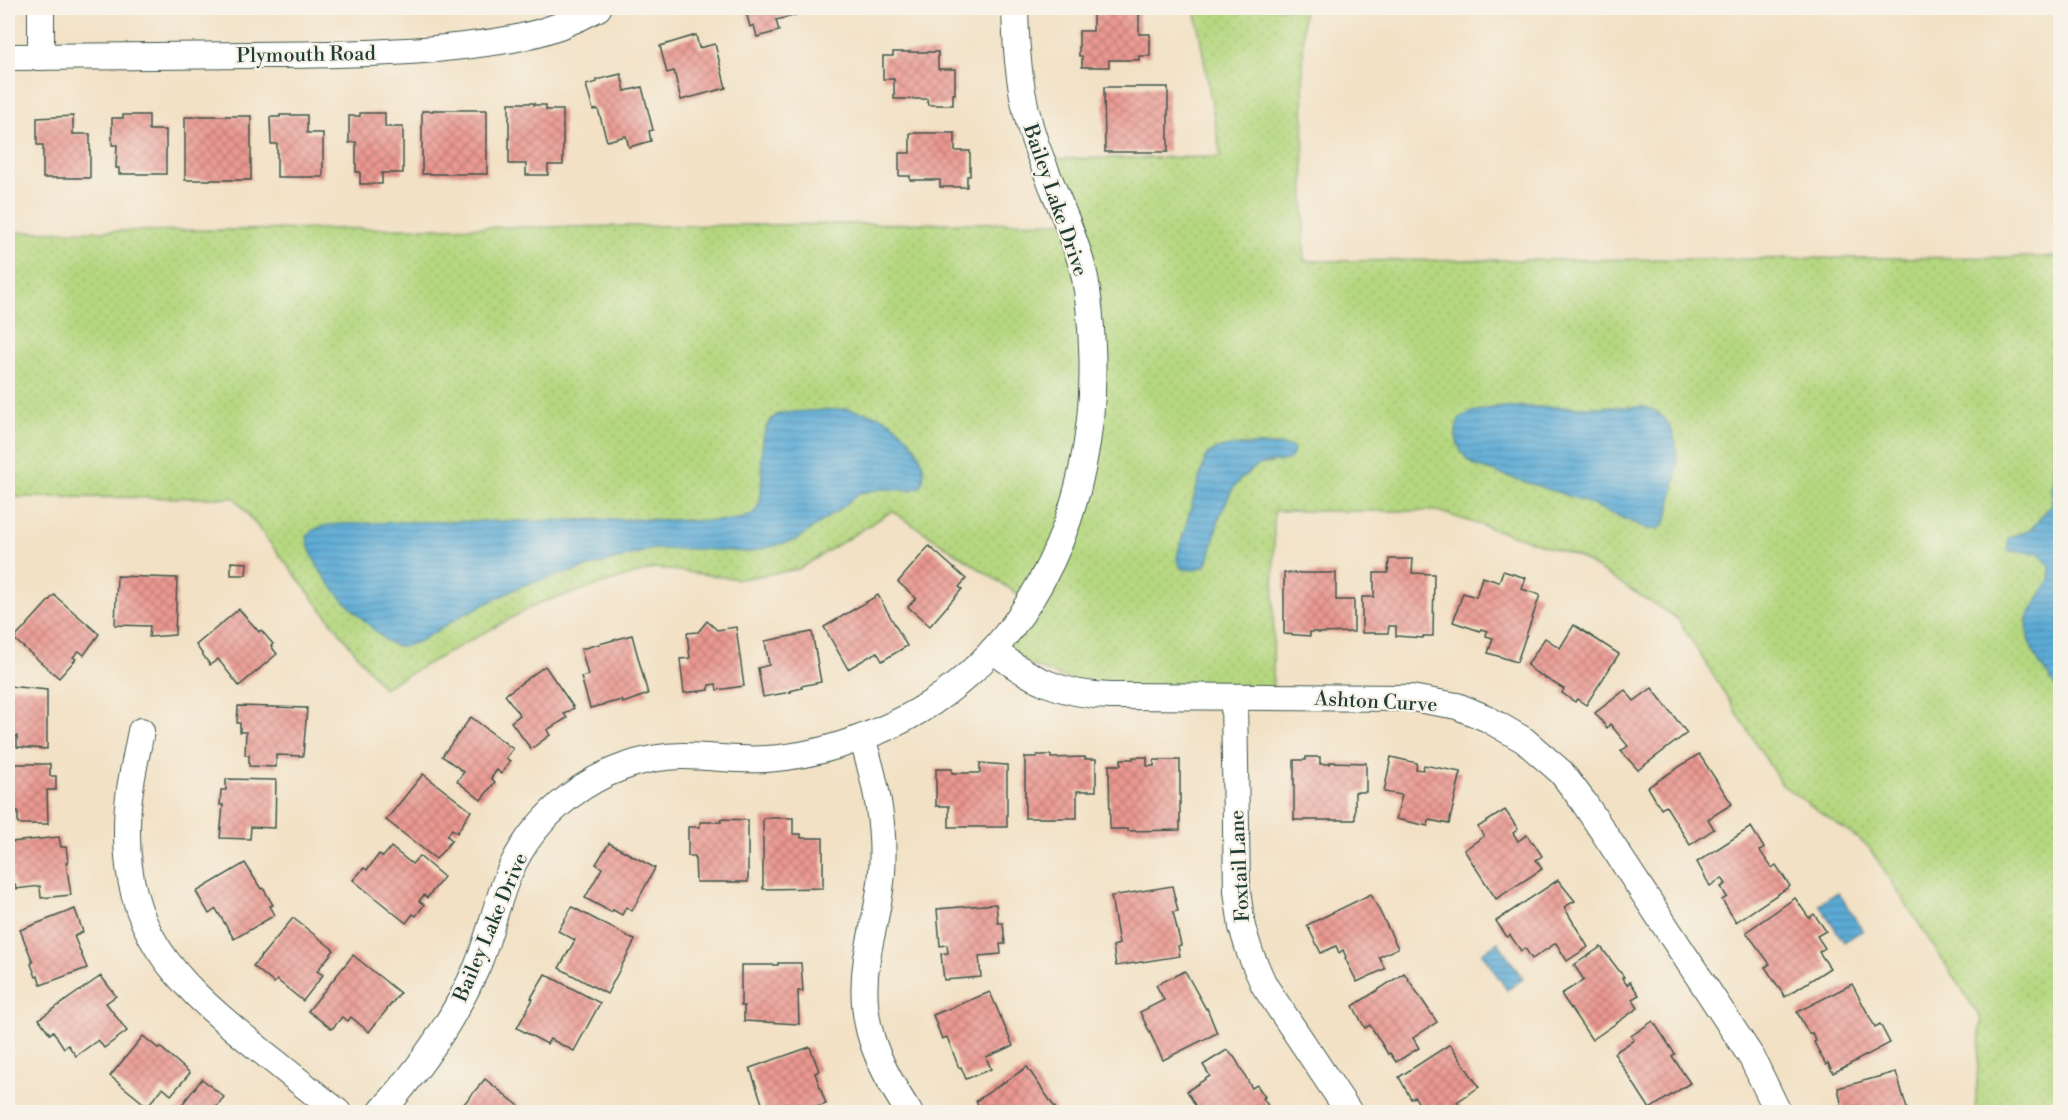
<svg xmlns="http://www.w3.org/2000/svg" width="2068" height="1120" font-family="'Libre Bodoni',serif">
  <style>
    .park { fill: url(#park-dots); stroke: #6a8a5a; stroke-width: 1.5 }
    .water { fill: url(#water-rules); stroke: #3e7485; stroke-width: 1.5 }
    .building { fill: url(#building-cross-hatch) }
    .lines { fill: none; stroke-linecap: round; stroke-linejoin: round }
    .minor-casing { stroke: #3f564a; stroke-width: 28 }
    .minor { stroke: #fff; stroke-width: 26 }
    .labels { text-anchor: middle; stroke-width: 4.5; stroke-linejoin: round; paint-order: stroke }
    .street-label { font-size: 20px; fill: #1f3d34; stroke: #f7f3e8 }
  </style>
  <defs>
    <pattern id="park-dots" width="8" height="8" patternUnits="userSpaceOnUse" patternTransform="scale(1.5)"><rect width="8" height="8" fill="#b5d77f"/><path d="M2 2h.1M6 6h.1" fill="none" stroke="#9bb96e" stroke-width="1.8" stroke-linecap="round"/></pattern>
    <pattern id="water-rules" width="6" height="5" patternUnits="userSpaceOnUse" patternTransform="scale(1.5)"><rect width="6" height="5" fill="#5cabd6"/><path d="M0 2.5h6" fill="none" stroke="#4b8cae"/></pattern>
    <pattern id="building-cross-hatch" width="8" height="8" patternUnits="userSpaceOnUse" patternTransform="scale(1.5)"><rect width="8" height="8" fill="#eb9891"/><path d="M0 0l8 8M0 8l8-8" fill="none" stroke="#be7d77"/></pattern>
  </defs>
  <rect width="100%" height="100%" fill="#f7f3e8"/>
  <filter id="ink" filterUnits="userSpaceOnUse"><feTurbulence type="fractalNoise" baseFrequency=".0167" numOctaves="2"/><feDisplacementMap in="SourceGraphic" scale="12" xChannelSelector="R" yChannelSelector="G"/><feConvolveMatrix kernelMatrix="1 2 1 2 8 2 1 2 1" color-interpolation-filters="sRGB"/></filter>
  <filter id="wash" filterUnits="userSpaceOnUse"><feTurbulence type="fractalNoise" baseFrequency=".008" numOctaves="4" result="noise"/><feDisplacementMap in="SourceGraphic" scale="24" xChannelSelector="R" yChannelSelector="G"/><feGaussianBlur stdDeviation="1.35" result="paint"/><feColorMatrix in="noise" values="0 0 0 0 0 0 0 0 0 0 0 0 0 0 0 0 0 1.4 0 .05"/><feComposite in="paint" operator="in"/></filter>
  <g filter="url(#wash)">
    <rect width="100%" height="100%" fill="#f2e1c5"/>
    <!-- park -->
    <path class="park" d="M 1195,8 L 1303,8 L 1304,261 L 2060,257 L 2060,1112 L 1975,1112 L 1981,1019 L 1868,846 L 1782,785 L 1678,619 L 1577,556 L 1437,511 L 1274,511 L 1273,697 L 1111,696 L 993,650 L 1030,602 L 892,511 L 799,569 L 740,579 L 655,568 L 539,603 L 383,688 L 235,498 L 8,497 L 8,232 L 1068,222 L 1041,159 L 1221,157 Z"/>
    <!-- water -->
    <g class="water">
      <path d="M 2060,363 L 2060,691 L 2040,665 L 2028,639 L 2027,618 L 2050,580 L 2050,566 L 2039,553 L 2008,551 L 2008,538 L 2031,529 L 2052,504 L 2055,426 Z"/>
      <path d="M 1498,407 L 1645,407 C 1684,419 1680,468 1671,501 C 1669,509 1668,521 1661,527 C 1657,530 1652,529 1648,529 L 1578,499 L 1476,466 C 1460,456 1450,436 1460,418 L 1472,412 Z"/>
      <path d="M 847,409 C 858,412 873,412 884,418 C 905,429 934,462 920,487 L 911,490 L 882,489 L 860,493 L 841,508 L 796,540 L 750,552 L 698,549 L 653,549 L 524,585 L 459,617 L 420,641 L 406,646 L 395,646 L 386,641 C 359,615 311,576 307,536 L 313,530 L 327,525 C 397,521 467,521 537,521 C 572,520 607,519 642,519 C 666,519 731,526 751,515 C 775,500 746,429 779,414 C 787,411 834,410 847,409 Z"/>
      <path d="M 1277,445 L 1291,447 L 1294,449 L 1293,455 L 1288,460 L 1258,465 L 1240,480 L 1233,488 L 1220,515 L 1210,554 L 1206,565 L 1195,570 L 1182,569 L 1177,560 L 1178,552 L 1206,456 C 1220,441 1257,446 1277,445 Z"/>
      <path d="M 1838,892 L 1863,930 L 1844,942 L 1819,904 Z"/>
      <path d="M 1498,942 L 1523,979 L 1507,990 L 1482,953 Z"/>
    </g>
    <g id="blocks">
      <!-- building -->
      <g class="building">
        <path d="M 745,8 L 794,8 L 796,15 L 776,20 L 779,31 L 757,37 L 754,25 L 750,27 Z"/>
        <path d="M 1139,13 L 1139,34 L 1150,34 L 1150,56 L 1139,56 L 1139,60 L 1109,60 L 1109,67 L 1082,67 L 1082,56 L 1079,56 L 1079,31 L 1093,31 L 1093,14 Z"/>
        <path d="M 696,35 L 699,48 L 715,44 L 726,88 L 681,100 L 674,71 L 667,73 L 660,46 Z"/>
        <path d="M 893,52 L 938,52 L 938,69 L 955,69 L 955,94 L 953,94 L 953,105 L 928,105 L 927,99 L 894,99 L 894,79 L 883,79 L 883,56 L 893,56 Z"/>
        <path d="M 621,74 L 625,91 L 642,87 L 653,130 L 649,131 L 651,141 L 629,147 L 626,136 L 607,141 L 598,109 L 593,110 L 586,85 L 597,82 L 596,80 Z"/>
        <path d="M 1104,87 L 1168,87 L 1168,152 L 1105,152 Z"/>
        <path d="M 509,103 L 534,103 L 534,105 L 546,105 L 546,110 L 563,110 L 563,165 L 548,165 L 548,175 L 526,175 L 526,164 L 509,164 Z"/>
        <path d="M 433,110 L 487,110 L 487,174 L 422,174 L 422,111 L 433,111 Z"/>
        <path d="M 360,113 L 385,113 L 385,127 L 403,127 L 403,173 L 382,173 L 382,184 L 360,184 L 360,172 L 356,172 L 356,142 L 349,143 L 349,116 L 360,116 Z"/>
        <path d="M 123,115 L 149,115 L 149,130 L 166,130 L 166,174 L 119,174 L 119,168 L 116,168 L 117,145 L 112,145 L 112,118 L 123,118 Z"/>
        <path d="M 280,115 L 307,115 L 307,133 L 323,133 L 323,177 L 277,177 L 277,144 L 271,144 L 270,117 L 280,117 Z"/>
        <path d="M 73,116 L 73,134 L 90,134 L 90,178 L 43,178 L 43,145 L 37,145 L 37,118 Z"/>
        <path d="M 197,116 L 251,116 L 251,180 L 185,180 L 185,117 L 197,117 Z"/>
        <rect x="8" y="119" width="5" height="49"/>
        <path d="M 910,133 L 955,133 L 955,151 L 970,151 L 970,176 L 967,176 L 967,187 L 940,187 L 940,180 L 910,180 L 910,176 L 899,176 L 899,153 L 910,153 Z"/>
        <path d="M 929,546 L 966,579 L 959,587 L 962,589 L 930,626 L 908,607 L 916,598 L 898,582 Z"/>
        <path d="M 1389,559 L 1413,559 L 1412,573 L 1434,574 L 1433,636 L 1423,636 L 1423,638 L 1396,636 L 1396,626 L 1389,626 L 1388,633 L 1362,633 L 1362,597 L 1374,597 L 1374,573 L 1388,573 Z"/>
        <path d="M 231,562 L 247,563 L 246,575 L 231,575 Z"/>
        <path d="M 1503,571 L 1526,578 L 1522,589 L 1540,595 L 1517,662 L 1488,653 L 1493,638 L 1486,636 L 1487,631 L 1481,629 L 1480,631 L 1453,622 L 1463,593 L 1476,597 L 1482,577 L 1499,582 Z"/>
        <path d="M 1284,573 L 1336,573 L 1336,600 L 1354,600 L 1354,632 L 1317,633 L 1317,632 L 1310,632 L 1310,636 L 1284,634 Z"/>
        <path d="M 117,576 L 177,578 L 175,635 L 149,637 L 150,626 L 115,625 Z"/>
        <path d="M 54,595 L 99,634 L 84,655 L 79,651 L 73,657 L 76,659 L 59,678 L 14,639 Z"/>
        <path d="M 878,595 L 907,646 L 882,661 L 877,652 L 848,669 L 824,627 Z"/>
        <path d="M 239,609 L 259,632 L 261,630 L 273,644 L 271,646 L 277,654 L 239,686 L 218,659 L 210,665 L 196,645 Z"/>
        <path d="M 707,621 L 717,630 L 736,627 L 744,686 L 717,690 L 716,684 L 709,685 L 709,690 L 684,693 L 680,659 L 690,658 L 687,633 L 698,632 Z"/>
        <path d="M 1574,625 L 1619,654 L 1586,705 L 1577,699 L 1575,702 L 1562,693 L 1564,689 L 1535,672 L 1527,665 L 1545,638 L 1560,648 Z"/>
        <path d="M 812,632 L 821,682 L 801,686 L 802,688 L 790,691 L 791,692 L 763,697 L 758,668 L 769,665 L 765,641 Z"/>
        <path d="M 632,635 L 648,694 L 623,703 L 622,700 L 590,708 L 581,677 L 588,675 L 581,649 Z"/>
        <path d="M 545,666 L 574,708 L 564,714 L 567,718 L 547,730 L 550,735 L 531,749 L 511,722 L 520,715 L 505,695 Z"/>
        <path d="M 8,686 L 47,690 L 47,749 L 17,747 L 17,736 L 8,736 Z"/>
        <path d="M 1652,688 L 1687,733 L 1638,770 L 1621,751 L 1628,746 L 1610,724 L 1607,728 L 1595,713 L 1625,690 L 1634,701 Z"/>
        <path d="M 238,706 L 307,708 L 303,756 L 276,755 L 276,767 L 249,766 L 249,755 L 245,755 L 246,732 L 240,732 L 240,723 L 237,723 Z"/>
        <path d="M 471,717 L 513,749 L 506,758 L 510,761 L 501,774 L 497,770 L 491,778 L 495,782 L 481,800 L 457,781 L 464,772 L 442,756 Z"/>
        <path d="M 1699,754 L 1732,804 L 1708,819 L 1714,829 L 1690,845 L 1666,806 L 1661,809 L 1648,787 Z"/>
        <path d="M 1037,755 L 1051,755 L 1051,758 L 1085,757 L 1085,759 L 1096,759 L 1096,791 L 1077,791 L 1077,818 L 1025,818 L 1025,757 L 1037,757 Z"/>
        <path d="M 1133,757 L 1147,757 L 1147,766 L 1154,766 L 1154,760 L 1180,760 L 1180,830 L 1128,831 L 1128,829 L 1110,829 L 1109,765 L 1121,765 L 1121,759 L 1133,759 Z"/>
        <path d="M 1306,757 L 1320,757 L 1320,764 L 1330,764 L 1330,762 L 1366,763 L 1366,792 L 1355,792 L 1355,820 L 1294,820 L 1294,760 L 1306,760 Z"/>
        <path d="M 1391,757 L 1417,763 L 1416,769 L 1423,770 L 1424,765 L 1461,772 L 1449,824 L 1429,820 L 1428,826 L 1396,819 L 1402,795 L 1384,792 Z"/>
        <path d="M 980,763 L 1007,765 L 1007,827 L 949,827 L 949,806 L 936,806 L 936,769 L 952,769 L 952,773 L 980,773 Z"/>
        <path d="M 8,764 L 50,764 L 50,776 L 56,776 L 56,790 L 47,790 L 48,824 L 18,824 L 18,812 L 8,812 Z"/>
        <path d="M 423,774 L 471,811 L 457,833 L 452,829 L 447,836 L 452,840 L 436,859 L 386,820 Z"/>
        <path d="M 226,779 L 276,780 L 275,828 L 251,827 L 250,839 L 220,838 L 223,805 L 220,805 L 221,790 L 226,790 Z"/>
        <path d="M 1505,810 L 1518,829 L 1513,833 L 1518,841 L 1527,835 L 1532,843 L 1533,842 L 1542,856 L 1536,860 L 1542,869 L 1496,899 L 1464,850 L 1484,836 L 1478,827 Z"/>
        <path d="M 763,818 L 793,818 L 793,834 L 801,834 L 801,838 L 823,838 L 823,888 L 763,889 Z"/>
        <path d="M 721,819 L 748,820 L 748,882 L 696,882 L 695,856 L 688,856 L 688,827 L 700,827 L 700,822 L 721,822 Z"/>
        <path d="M 1751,827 L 1764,848 L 1760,851 L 1772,868 L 1776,865 L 1790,886 L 1736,922 L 1722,900 L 1727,897 L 1721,887 L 1726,884 L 1722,878 L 1710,886 L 1697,862 Z"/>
        <path d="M 59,837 L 61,847 L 66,847 L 68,862 L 66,862 L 71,895 L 41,898 L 40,886 L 16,889 L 15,884 L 13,884 L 8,846 L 11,846 L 11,842 Z"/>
        <path d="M 609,843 L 655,868 L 632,911 L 626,907 L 622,915 L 613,910 L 611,912 L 585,898 L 602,868 L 596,864 Z"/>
        <path d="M 391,847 L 412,864 L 419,856 L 444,877 L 427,898 L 424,895 L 419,901 L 424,905 L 416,916 L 413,914 L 406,923 L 353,880 L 364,868 L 367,870 L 379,854 L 383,857 Z"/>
        <path d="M 245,863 L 261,889 L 263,888 L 273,905 L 270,906 L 275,915 L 234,939 L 216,909 L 209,914 L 196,892 Z"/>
        <path d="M 1558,880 L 1575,901 L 1564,907 L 1588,947 L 1567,961 L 1556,943 L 1532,959 L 1525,948 L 1521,951 L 1510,935 L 1507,937 L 1496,921 Z"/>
        <path d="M 1172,886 L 1178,911 L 1173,912 L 1181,945 L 1178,946 L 1180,956 L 1116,966 L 1113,946 L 1119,944 L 1111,896 Z"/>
        <path d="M 1371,894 L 1398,948 L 1379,957 L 1385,969 L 1357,982 L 1345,958 L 1346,957 L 1343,950 L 1339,953 L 1336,946 L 1321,953 L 1307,925 Z"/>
        <path d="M 1795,898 L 1809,918 L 1814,914 L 1826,931 L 1817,936 L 1825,948 L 1819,952 L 1830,968 L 1785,997 L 1765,967 L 1770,964 L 1746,932 Z"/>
        <path d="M 996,904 L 998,923 L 1003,923 L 1005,944 L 1000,944 L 1001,954 L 979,956 L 981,977 L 944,980 L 941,954 L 948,953 L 947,945 L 940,946 L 937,909 Z"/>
        <path d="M 572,907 L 635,940 L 607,994 L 559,968 L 575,940 L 558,931 Z"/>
        <path d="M 75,909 L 83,932 L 74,936 L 87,968 L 41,985 L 38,976 L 36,977 L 31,964 L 33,962 L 20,930 Z"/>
        <path d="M 293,918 L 334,950 L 317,971 L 323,975 L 303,1001 L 277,980 L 274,983 L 253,966 Z"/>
        <path d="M 1601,947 L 1624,977 L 1622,978 L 1627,985 L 1630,982 L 1639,995 L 1632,999 L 1638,1008 L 1592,1040 L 1561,994 L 1584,980 L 1574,965 Z"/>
        <path d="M 353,955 L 400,993 L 369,1032 L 351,1017 L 348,1021 L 342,1017 L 332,1029 L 308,1011 Z"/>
        <path d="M 778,963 L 801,963 L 803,991 L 798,991 L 799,1024 L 744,1021 L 744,1006 L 741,1006 L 741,965 L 778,965 Z"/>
        <path d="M 1185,971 L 1206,1009 L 1207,1008 L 1217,1033 L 1163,1060 L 1140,1012 L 1164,1000 L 1156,985 Z"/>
        <path d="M 1404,973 L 1437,1022 L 1413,1038 L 1419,1048 L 1396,1062 L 1390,1053 L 1388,1054 L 1370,1025 L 1365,1028 L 1353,1006 Z"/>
        <path d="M 545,974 L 600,1003 L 574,1051 L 550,1039 L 547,1044 L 517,1028 L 533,999 L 531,998 Z"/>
        <path d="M 101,976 L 116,996 L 106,1003 L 127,1031 L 104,1048 L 98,1040 L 76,1056 L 68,1045 L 64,1048 L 53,1031 L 50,1034 L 39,1019 Z"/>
        <path d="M 1852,984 L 1875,1027 L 1880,1024 L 1890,1043 L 1833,1073 L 1828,1063 L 1826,1065 L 1814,1042 L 1816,1041 L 1812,1033 L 1809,1034 L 1797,1012 Z"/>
        <path d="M 990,992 L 1013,1046 L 986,1057 L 991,1069 L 966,1079 L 961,1067 L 959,1068 L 947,1037 L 942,1039 L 933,1015 Z"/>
        <path d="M 1653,1021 L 1675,1054 L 1672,1056 L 1690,1083 L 1650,1109 L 1614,1053 L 1634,1040 L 1631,1036 Z"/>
        <path d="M 143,1036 L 159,1049 L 160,1047 L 190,1073 L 171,1095 L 163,1088 L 147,1106 L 110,1076 Z"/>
        <path d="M 1450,1044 L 1479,1087 L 1457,1102 L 1464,1112 L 1423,1112 L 1415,1097 L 1411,1099 L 1399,1077 Z"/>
        <path d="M 810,1047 L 819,1071 L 815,1073 L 826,1104 L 802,1112 L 794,1112 L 793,1109 L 782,1112 L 765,1112 L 750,1068 Z"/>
        <path d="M 1227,1050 L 1235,1058 L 1252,1088 L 1257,1085 L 1265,1097 L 1263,1098 L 1269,1107 L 1260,1112 L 1199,1112 L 1187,1091 L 1210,1076 L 1203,1065 Z"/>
        <path d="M 1027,1067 L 1058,1112 L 982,1112 L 976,1101 Z"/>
        <path d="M 1896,1072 L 1908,1112 L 1843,1112 L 1838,1088 Z"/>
        <path d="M 202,1079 L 224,1097 L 214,1110 L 218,1112 L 176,1112 Z"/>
        <path d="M 485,1079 L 523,1109 L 520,1112 L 457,1112 Z"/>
      </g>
    </g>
  </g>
  <g filter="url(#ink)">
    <use href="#blocks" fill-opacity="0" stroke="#3f564a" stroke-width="1.5"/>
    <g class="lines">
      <defs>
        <g id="minor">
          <path d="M 41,8 L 41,57"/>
          <path d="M 8,57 C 88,57 169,56 249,55 C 312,55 374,54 436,49 C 496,43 545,38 598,8"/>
          <path d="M 993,650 C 1031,680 1063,695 1111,696 L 1411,698 L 1457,706 L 1486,718 L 1524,740 L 1561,772 L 1583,801 L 1752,1058 L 1778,1112"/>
          <path d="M 1234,697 L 1237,891 L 1242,927 L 1250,953 L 1264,985 L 1349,1112"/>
          <path d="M 141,731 C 135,763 127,794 127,826 C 125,931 173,979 249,1041 C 279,1065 308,1089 338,1112"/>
          <path d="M 862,738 C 876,782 885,825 882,872 C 880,902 872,929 867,958 C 857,1020 876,1062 909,1112"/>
          <path d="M 381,1112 C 420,1069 453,1020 477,967 C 490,936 496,903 509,873 C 522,843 544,816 570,796 C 601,772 643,756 683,756 C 711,756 738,761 766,759 C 799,757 832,749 863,737 C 1025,679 1100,510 1092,346 C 1091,323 1089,300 1085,278 C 1074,230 1051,188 1035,142 C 1020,98 1016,54 1015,8"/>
        </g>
      </defs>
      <!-- minor casing -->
      <use href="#minor" class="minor-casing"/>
      <!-- minor -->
      <use href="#minor" class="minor"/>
    </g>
  </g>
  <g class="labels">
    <!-- street labels -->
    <g class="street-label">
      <text transform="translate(306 54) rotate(-1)" y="7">Plymouth Road</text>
      <text transform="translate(1056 200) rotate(71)" y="7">Bailey Lake Drive</text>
      <text transform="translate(1376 701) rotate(3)" y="7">Ashton Curve</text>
      <text transform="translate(1239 866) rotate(-93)" y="7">Foxtail Lane</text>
      <text transform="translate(490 927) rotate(-67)" y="7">Bailey Lake Drive</text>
    </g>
  </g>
  <!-- margin -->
  <rect width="2068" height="1120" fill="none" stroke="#f7f3e8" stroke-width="30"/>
</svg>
